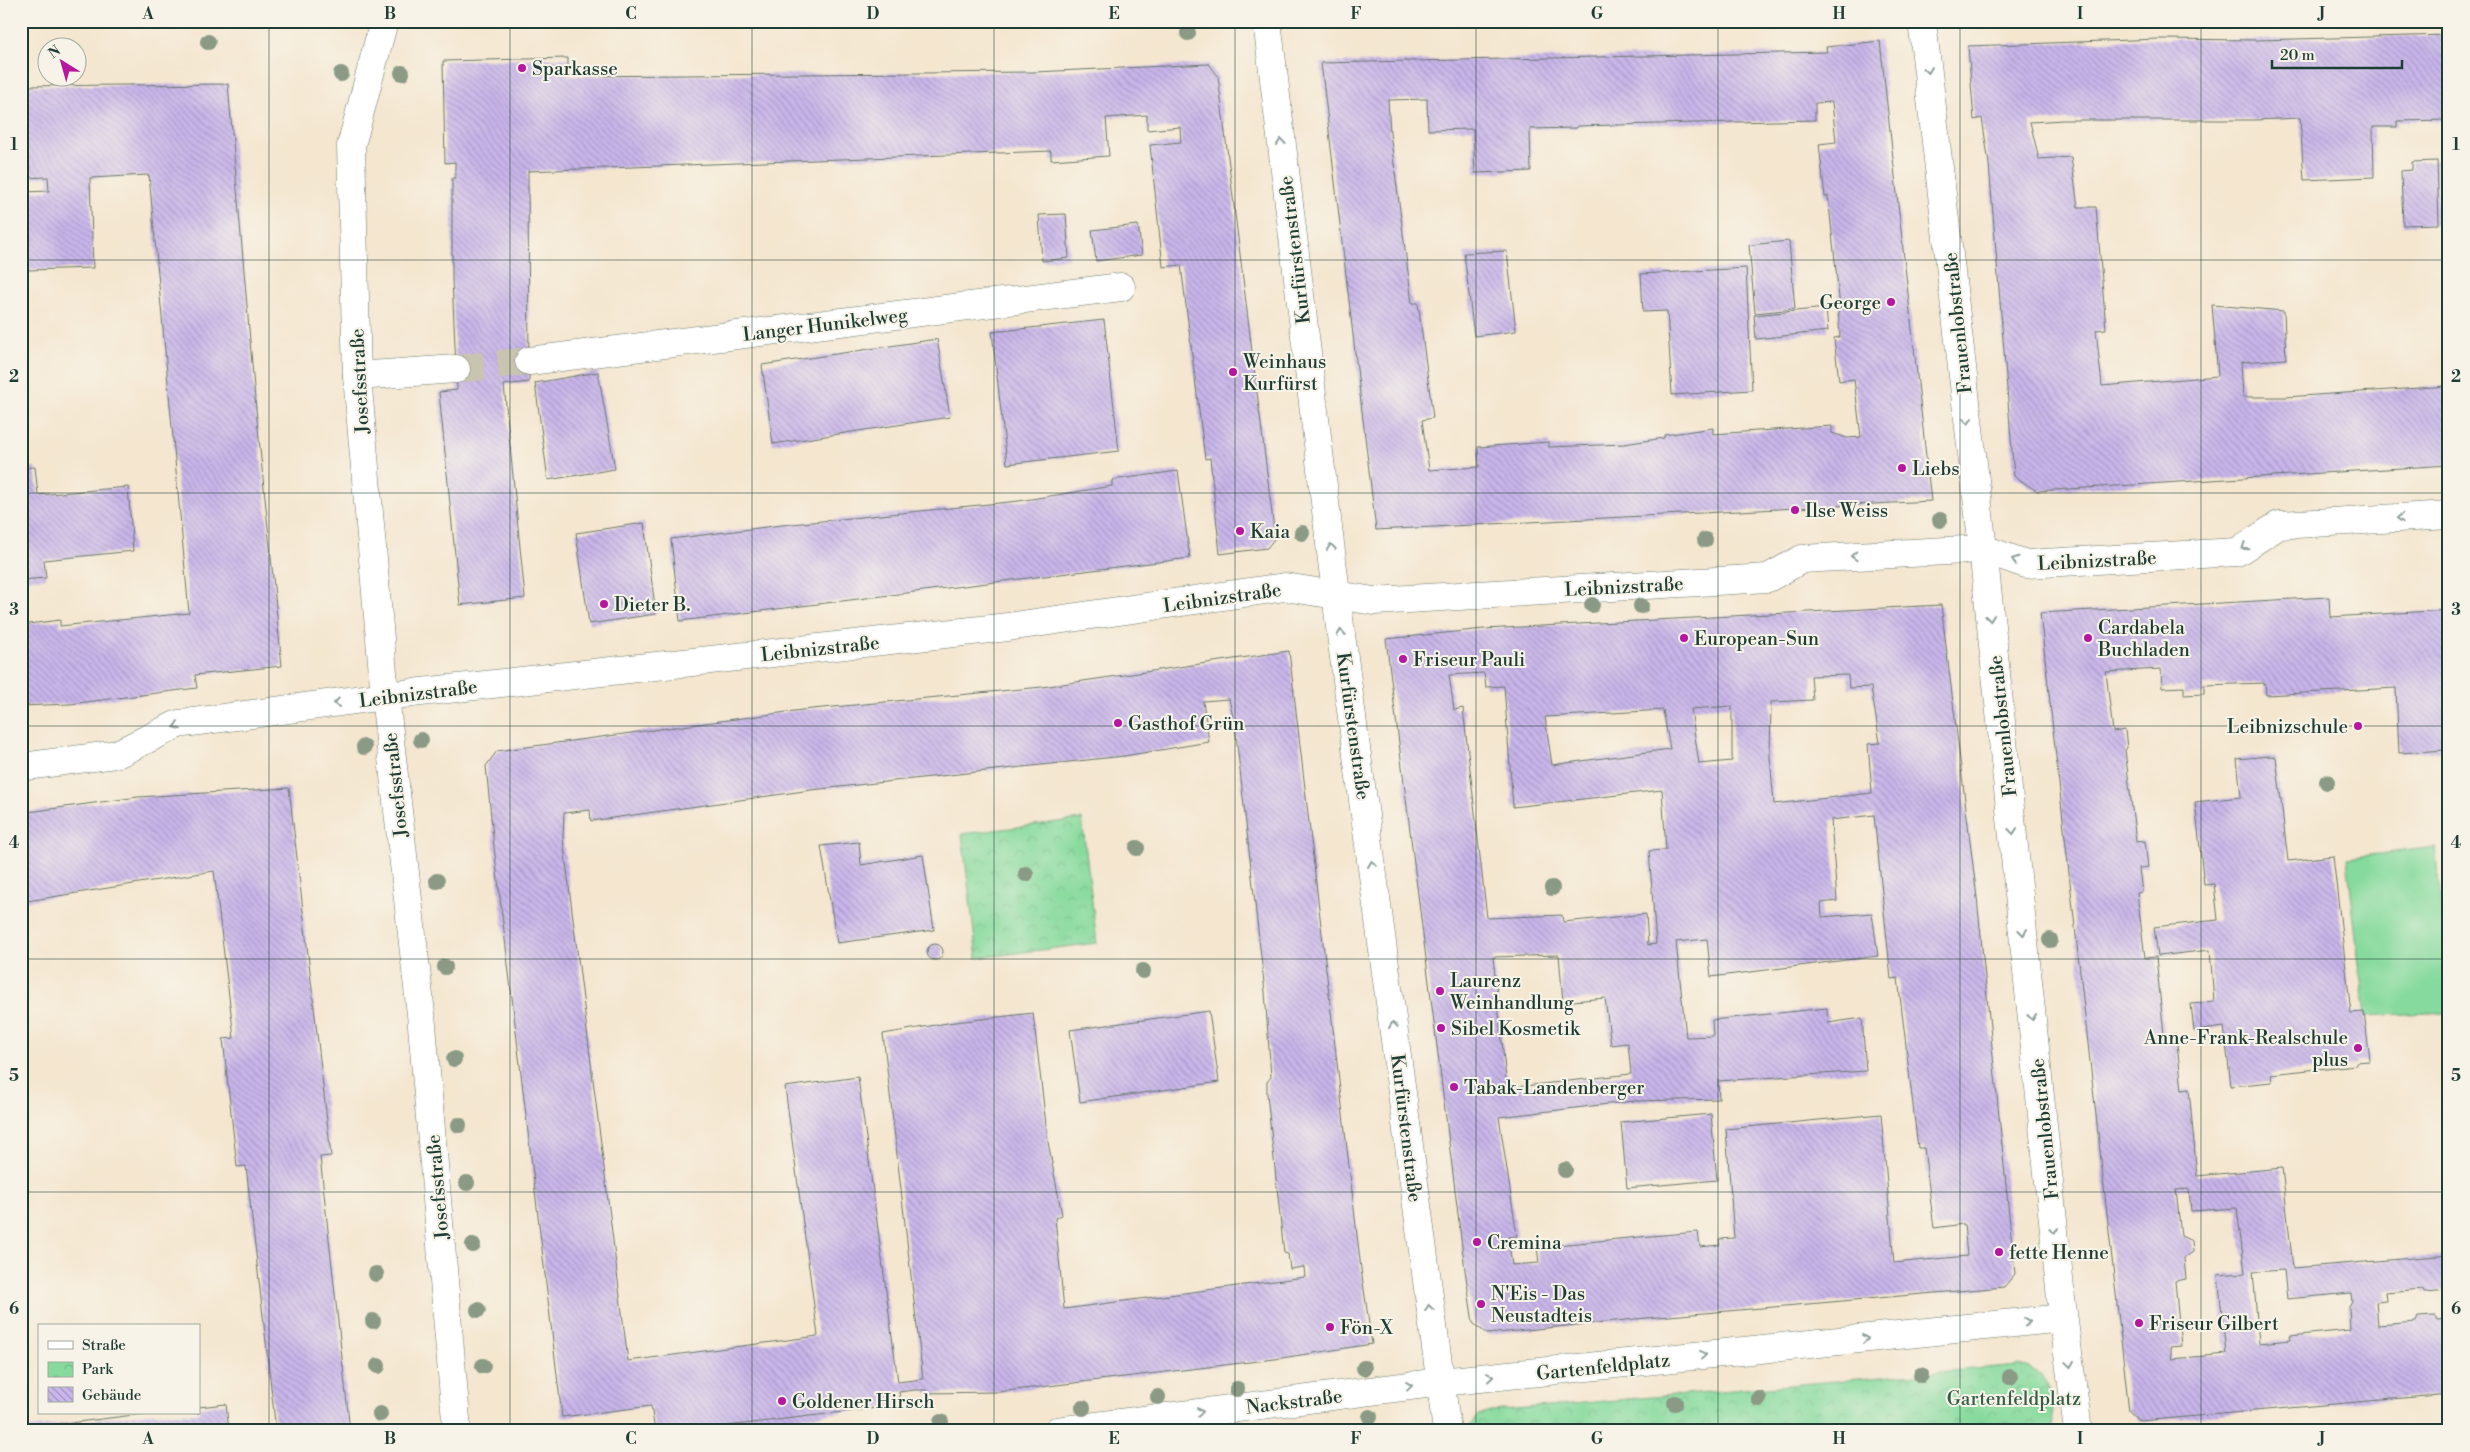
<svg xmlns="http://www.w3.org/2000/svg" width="2470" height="1452" font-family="'Libre Bodoni',serif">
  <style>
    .park { fill: url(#park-crowns); stroke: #528c68 }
    .pitch { fill: #86da9d; stroke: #528c68 }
    .building { fill: url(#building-back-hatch); fill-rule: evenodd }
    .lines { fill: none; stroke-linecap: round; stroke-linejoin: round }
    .street-tunnel { stroke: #c9c4b0; stroke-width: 28; stroke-dasharray: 28 14; stroke-linecap: butt }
    .street-casing { stroke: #6a786a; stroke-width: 29 }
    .street { stroke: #fff; stroke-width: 28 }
    .tree { fill: #8a9a85 }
    .oneway { stroke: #8f9e9a }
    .grid { fill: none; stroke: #1f3d34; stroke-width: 1; stroke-opacity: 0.55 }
    .poi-dot { fill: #b5179e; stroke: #f7f3e8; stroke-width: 2 }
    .labels { text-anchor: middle; stroke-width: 4; stroke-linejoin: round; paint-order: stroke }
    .poi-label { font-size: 19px; fill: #1f3d34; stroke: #f7f3e8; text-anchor: start }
    .street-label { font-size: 19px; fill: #1f3d34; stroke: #f7f3e8 }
    .park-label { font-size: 19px; fill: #345c49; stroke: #f7f3e8 }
    .neatline { fill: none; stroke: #1f3d34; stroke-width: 2 }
    .grid-label { font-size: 16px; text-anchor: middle; font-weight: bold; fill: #1f3d34 }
  </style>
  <defs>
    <pattern id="park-crowns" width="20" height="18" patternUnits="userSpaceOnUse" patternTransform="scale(1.25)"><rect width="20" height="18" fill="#86da9d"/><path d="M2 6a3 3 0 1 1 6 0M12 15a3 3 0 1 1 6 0" fill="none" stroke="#73bc88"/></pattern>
    <pattern id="building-back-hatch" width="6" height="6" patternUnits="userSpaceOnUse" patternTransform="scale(1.25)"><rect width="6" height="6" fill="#c9b6eb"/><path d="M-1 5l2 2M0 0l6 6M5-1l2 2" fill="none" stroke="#a395bf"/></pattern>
  </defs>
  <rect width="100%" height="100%" fill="#f7f3e8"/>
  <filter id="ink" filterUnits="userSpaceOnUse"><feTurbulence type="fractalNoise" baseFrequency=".02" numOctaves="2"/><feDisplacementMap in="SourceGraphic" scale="10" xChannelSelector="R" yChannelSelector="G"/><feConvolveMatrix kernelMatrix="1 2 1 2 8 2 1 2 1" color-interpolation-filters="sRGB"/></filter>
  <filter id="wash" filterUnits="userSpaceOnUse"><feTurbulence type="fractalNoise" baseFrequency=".0096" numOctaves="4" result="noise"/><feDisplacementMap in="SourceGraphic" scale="20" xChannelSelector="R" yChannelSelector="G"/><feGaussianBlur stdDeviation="1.12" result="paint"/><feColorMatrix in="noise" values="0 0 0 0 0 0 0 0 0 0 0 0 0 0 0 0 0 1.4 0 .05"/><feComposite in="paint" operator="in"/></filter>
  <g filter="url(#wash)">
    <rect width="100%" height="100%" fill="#f4e6cf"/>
    <!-- park -->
    <g class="park">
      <path d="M 1082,819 L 1097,943 L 977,958 L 962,834 Z"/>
      <path d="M 2019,1365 C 2054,1371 2051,1401 2055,1431 L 1466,1431 L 1478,1415 L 1491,1411 Z"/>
    </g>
    <!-- pitch -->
    <path class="pitch" d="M 2435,847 L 2449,980 L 2449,1012 L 2365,1016 L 2347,858 Z"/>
    <g id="blocks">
      <!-- building -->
      <g class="building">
        <path d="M 2449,35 L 2449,120 L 2397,121 L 2397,127 L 2373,127 L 2374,177 L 2304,180 L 2300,118 L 2255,120 L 2063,120 L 2030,122 L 2039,159 L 2071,157 L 2078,207 L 2096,207 L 2106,329 L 2096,330 L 2102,386 L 2218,376 L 2212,305 L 2284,311 L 2286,359 L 2241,362 L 2243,397 L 2286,397 L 2449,386 L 2449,465 L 2037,491 L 2014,476 L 1989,164 L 1982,118 L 1974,120 L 1968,46 L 2159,39 L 2256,40 Z"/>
        <path d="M 1880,41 L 1931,501 L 1376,530 L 1321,63 L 1827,52 L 1826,47 ZM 1427,99 L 1428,130 L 1473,129 L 1475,173 L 1531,171 L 1530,129 L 1577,128 L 1577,126 L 1815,120 L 1815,103 L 1832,102 L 1836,142 L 1819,144 L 1825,197 L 1828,196 L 1840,307 L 1838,308 L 1840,337 L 1834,338 L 1839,381 L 1854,379 L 1861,437 L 1847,438 L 1832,433 L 1832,426 L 1713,434 L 1713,428 L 1664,435 L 1664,438 L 1624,444 L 1549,447 L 1549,442 L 1478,447 L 1479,467 L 1429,470 L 1422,420 L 1433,418 L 1418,303 L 1412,303 L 1390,133 L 1388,100 Z"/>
        <path d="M 568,58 L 568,76 L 1035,72 L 1209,64 L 1218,76 L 1275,538 L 1267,548 L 1220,554 L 1210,458 L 1205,459 L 1181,265 L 1163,267 L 1150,145 L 1181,142 L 1180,127 L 1147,130 L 1147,115 L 1106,118 L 1109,156 L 1051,160 L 1051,151 L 528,171 L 529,382 L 504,385 L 525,598 L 460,605 L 439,392 L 457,390 L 452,279 L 452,178 L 455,178 L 455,162 L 445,163 L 443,61 Z"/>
        <path d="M 228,84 L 255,399 L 282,666 L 195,675 L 197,688 L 70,704 L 21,706 L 21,625 L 60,620 L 60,626 L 189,613 L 149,175 L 90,178 L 93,268 L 28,270 L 25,192 L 49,191 L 48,177 L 21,178 L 21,86 Z"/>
        <path d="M 2437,161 L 2439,224 L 2403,225 L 2401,171 L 2412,170 L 2412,162 Z"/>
        <path d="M 1066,214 L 1069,258 L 1042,261 L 1039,215 Z"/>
        <path d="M 1138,225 L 1142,255 L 1096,261 L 1092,230 Z"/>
        <path d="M 1789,241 L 1795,309 L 1755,313 L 1749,245 Z"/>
        <path d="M 1507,251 L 1516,331 L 1474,336 L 1464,253 Z"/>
        <path d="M 1746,268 L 1752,390 L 1672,395 L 1667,311 L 1643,312 L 1641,274 Z"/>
        <path d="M 1826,308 L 1828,331 L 1756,339 L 1754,315 Z"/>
        <path d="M 1104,320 L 1119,451 L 1007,464 L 992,332 Z"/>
        <path d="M 937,339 L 950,417 L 773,444 L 762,365 Z"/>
        <path d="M 598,372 L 615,469 L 548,480 L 535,383 Z"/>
        <path d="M 35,467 L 38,495 L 128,487 L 133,551 L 44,560 L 46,578 L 21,580 L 21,468 Z"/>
        <path d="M 1178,471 L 1190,558 L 680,621 L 671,539 L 782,525 L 1019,501 L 1112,486 L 1112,480 Z"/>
        <path d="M 644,523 L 656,614 L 589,624 L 576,533 Z"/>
        <path d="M 2329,597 L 2330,617 L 2449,610 L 2449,753 L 2446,753 L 2446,750 L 2399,753 L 2396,688 L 2266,695 L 2265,683 L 2204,685 L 2204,694 L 2184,695 L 2184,687 L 2162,688 L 2161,669 L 2106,672 L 2113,732 L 2125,730 L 2127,748 L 2125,750 L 2136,842 L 2145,841 L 2148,867 L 2139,868 L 2142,892 L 2137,893 L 2145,958 L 2156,957 L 2164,1035 L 2176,1034 L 2182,1090 L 2189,1089 L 2197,1176 L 2282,1168 L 2293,1268 L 2449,1255 L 2449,1290 L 2424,1292 L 2423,1289 L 2385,1292 L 2386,1301 L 2376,1302 L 2378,1325 L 2416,1322 L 2418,1317 L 2436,1316 L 2438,1320 L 2449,1319 L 2449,1394 L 2140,1421 L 2129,1411 L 2040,613 ZM 2189,1189 L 2191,1211 L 2237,1208 L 2245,1273 L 2218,1275 L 2226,1354 L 2172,1359 L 2170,1347 L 2181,1346 L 2175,1281 L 2186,1279 L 2184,1258 L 2193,1252 L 2192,1241 L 2181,1236 L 2176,1190 ZM 2284,1270 L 2287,1299 L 2351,1293 L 2352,1302 L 2349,1307 L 2350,1330 L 2290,1336 L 2291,1340 L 2259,1343 L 2253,1272 Z"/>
        <path d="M 1941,605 L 1977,898 L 2015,1274 L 2004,1287 L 1635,1319 L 1487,1334 L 1473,1323 L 1465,1270 L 1386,639 L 1484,629 ZM 1484,673 L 1486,687 L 1504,686 L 1513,807 L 1662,790 L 1666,850 L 1649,851 L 1656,944 L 1648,945 L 1646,914 L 1563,922 L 1562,915 L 1487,918 L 1463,708 L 1454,710 L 1449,675 ZM 1848,675 L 1849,688 L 1871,687 L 1880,743 L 1868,744 L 1872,793 L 1774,804 L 1770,757 L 1771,702 L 1813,700 L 1811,676 ZM 1732,706 L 1732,761 L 1699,764 L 1691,709 ZM 1663,710 L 1670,749 L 1552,765 L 1545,717 ZM 1874,815 L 1891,979 L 1898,978 L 1918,1148 L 1924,1148 L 1934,1228 L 1964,1224 L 1967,1256 L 1894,1263 L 1881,1114 L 1726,1129 L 1734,1238 L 1719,1239 L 1720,1245 L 1700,1247 L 1698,1232 L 1628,1238 L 1537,1247 L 1539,1263 L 1512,1265 L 1508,1237 L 1517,1236 L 1499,1117 L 1634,1101 L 1719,1099 L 1718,1081 L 1866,1071 L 1862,1018 L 1828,1023 L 1827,1008 L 1712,1020 L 1713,1036 L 1686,1037 L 1676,942 L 1707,939 L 1711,977 L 1878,956 L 1872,913 L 1822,917 L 1821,903 L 1837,901 L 1831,820 ZM 1559,955 L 1563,1002 L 1605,998 L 1611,1045 L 1628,1043 L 1631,1074 L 1507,1088 L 1493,957 Z"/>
        <path d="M 1289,651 L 1361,1269 L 1372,1344 L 1275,1359 L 998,1392 L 926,1393 L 926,1390 L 914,1390 L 899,1392 L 901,1405 L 686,1431 L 655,1431 L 651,1406 L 562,1417 L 494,847 L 486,766 L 497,751 L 802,710 L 1042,687 ZM 1229,699 L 1235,726 L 1265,992 L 1271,1077 L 1267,1082 L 1267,1094 L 1284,1253 L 1288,1254 L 1290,1269 L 1304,1267 L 1305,1277 L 1064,1309 L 1055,1218 L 1062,1215 L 1048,1142 L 1033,1013 L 947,1023 L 883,1034 L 923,1379 L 898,1382 L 858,1077 L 785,1087 L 818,1336 L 628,1361 L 563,838 L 564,813 L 590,810 L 591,821 L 811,790 L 1124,756 L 1209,742 L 1203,701 Z"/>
        <path d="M 2269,756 L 2276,757 L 2288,861 L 2333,856 L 2351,1013 L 2364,1012 L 2370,1061 L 2356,1062 L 2356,1065 L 2271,1074 L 2272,1082 L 2231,1086 L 2224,1027 L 2194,1031 L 2191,1004 L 2214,1002 L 2210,950 L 2158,956 L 2154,927 L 2218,920 L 2214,884 L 2204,885 L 2195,802 L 2241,797 L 2237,759 Z"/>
        <path d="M 289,788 L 331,1156 L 320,1157 L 350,1431 L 276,1431 L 246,1166 L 237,1167 L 223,1039 L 234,1038 L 214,871 L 21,902 L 21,813 L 138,797 Z"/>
        <path d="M 859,842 L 861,865 L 923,855 L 934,930 L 837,943 L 821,846 Z"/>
        <circle cx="935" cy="952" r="8"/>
        <path d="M 1209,1011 L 1219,1082 L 1080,1102 L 1070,1030 Z"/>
        <path d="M 1711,1114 L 1717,1180 L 1627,1188 L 1621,1122 Z"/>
        <path d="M 226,1404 L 229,1431 L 29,1431 L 29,1428 L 150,1413 L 199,1413 L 199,1407 Z"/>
      </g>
    </g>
  </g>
  <g filter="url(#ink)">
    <use href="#blocks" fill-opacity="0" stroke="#6a786a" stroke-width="1"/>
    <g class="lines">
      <!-- street-tunnel -->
      <path class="street-tunnel" d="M 456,369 L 529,361"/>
      <defs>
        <g id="street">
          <path d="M 384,21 L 351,146 L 357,376 L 385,696 L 421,1014 L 457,1431"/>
          <path d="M 1267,21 L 1341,635 L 1447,1431"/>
          <path d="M 1922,21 L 1983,549 L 2061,1298 L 2078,1431"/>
          <path d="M 529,361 L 1121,287"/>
          <path d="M 357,376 L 456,369"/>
          <path d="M 21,767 L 117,754 L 178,724 L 385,696 L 1008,627 L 1285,587 L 1374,601 L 1768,578 L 1802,559 L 1983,549 L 2026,564 L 2237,552 L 2279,525 L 2449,515"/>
          <path d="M 1057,1431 L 1441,1382 L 2063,1318"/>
        </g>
      </defs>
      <!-- street casing -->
      <use href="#street" class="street-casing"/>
      <!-- street -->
      <use href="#street" class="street"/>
    </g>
    <!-- trees -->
    <g class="tree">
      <circle cx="1188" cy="33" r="8"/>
      <circle cx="208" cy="42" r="8"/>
      <circle cx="402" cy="73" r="8"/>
      <circle cx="341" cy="74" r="8"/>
      <circle cx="1940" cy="520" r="8"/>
      <circle cx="1302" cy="533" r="8"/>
      <circle cx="1705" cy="540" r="8"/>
      <circle cx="1592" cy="605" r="8"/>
      <circle cx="1641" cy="606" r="8"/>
      <circle cx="421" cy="740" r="8"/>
      <circle cx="364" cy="747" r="8"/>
      <circle cx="2327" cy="782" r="8"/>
      <circle cx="1137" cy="848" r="8"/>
      <circle cx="1026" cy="874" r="8"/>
      <circle cx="437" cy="881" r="8"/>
      <circle cx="1552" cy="888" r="8"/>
      <circle cx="2050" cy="940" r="8"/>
      <circle cx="445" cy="967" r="8"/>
      <circle cx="1143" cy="971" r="8"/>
      <circle cx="454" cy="1059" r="8"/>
      <circle cx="459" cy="1125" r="8"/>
      <circle cx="1565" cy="1170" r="8"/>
      <circle cx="467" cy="1183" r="8"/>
      <circle cx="473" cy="1245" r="8"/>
      <circle cx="376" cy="1274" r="8"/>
      <circle cx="478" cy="1310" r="8"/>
      <circle cx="373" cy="1321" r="8"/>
      <circle cx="378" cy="1366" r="8"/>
      <circle cx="483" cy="1366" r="8"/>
      <circle cx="1364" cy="1368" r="8"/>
      <circle cx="1921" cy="1375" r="8"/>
      <circle cx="2010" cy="1377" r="8"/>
      <circle cx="1237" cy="1389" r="8"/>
      <circle cx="1158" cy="1397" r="8"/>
      <circle cx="1759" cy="1399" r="8"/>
      <circle cx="1675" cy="1403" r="8"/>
      <circle cx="1083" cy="1408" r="8"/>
      <circle cx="380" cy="1414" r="8"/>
      <circle cx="1370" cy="1417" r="8"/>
      <circle cx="941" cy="1422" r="8"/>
    </g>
    <!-- one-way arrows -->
    <defs><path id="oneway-chevron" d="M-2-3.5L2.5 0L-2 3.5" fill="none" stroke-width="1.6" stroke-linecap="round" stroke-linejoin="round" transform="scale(1.25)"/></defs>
    <g class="oneway">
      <use href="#oneway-chevron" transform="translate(1928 70) rotate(83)"/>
      <use href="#oneway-chevron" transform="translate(1281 142) rotate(-97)"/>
      <use href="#oneway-chevron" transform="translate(1968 421) rotate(83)"/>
      <use href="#oneway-chevron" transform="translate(2400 518) rotate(177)"/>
      <use href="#oneway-chevron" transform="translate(1331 547) rotate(-97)"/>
      <use href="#oneway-chevron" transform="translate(2245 547) rotate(146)"/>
      <use href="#oneway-chevron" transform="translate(1854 556) rotate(177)"/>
      <use href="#oneway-chevron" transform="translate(2015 560) rotate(-161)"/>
      <use href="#oneway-chevron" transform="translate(1990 618) rotate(84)"/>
      <use href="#oneway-chevron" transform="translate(1341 633) rotate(-97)"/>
      <use href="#oneway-chevron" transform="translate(337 703) rotate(172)"/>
      <use href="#oneway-chevron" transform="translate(177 726) rotate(161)"/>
      <use href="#oneway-chevron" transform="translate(2013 831) rotate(84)"/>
      <use href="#oneway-chevron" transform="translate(1372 864) rotate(-98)"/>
      <use href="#oneway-chevron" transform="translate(2023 932) rotate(84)"/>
      <use href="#oneway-chevron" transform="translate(2032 1017) rotate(84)"/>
      <use href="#oneway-chevron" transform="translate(1393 1025) rotate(-98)"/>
      <use href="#oneway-chevron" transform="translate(2054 1231) rotate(84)"/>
      <use href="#oneway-chevron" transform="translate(1429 1308) rotate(-97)"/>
      <use href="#oneway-chevron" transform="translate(2027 1322) rotate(-6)"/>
      <use href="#oneway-chevron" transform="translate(1865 1339) rotate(-6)"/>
      <use href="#oneway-chevron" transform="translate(1703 1355) rotate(-6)"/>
      <use href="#oneway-chevron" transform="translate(2070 1364) rotate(82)"/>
      <use href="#oneway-chevron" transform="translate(1490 1377) rotate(-6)"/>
      <use href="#oneway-chevron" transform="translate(1409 1386) rotate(-7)"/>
      <use href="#oneway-chevron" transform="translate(1200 1412) rotate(-7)"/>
    </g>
  </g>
  <!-- grid -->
  <path class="grid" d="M 269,21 L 269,1431M 510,21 L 510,1431M 752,21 L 752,1431M 994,21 L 994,1431M 1235,21 L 1235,1431M 1476,21 L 1476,1431M 1718,21 L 1718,1431M 1960,21 L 1960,1431M 2201,21 L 2201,1431M 21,260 L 2449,260M 21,493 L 2449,493M 21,726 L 2449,726M 21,959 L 2449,959M 21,1192 L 2449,1192"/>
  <!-- markers -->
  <g class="poi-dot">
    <circle cx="522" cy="68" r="5"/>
    <circle cx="1891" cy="302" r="5"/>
    <circle cx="1233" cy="372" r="5"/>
    <circle cx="1902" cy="468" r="5"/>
    <circle cx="1795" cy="510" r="5"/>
    <circle cx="1240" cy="531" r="5"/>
    <circle cx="604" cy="604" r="5"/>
    <circle cx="1684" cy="638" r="5"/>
    <circle cx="2088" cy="638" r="5"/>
    <circle cx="1403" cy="659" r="5"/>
    <circle cx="1118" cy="723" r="5"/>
    <circle cx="2358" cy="726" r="5"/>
    <circle cx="1440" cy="991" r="5"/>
    <circle cx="1441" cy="1028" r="5"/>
    <circle cx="2358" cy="1048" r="5"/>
    <circle cx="1454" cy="1087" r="5"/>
    <circle cx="1477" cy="1242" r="5"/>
    <circle cx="1999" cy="1252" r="5"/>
    <circle cx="1481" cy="1304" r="5"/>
    <circle cx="2139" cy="1323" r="5"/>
    <circle cx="1330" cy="1327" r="5"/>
    <circle cx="782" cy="1401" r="5"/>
  </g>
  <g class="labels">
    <!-- poi labels -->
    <g class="poi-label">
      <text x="532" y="75">Sparkasse</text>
      <text x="1881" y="309" text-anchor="end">George</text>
      <text x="1243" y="368">Weinhaus<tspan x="1243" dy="22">Kurfürst</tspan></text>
      <text x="1912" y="475">Liebs</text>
      <text x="1805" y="517">Ilse Weiss</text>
      <text x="1250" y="538">Kaia</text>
      <text x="614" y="611">Dieter B.</text>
      <text x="2098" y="634">Cardabela<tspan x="2098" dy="22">Buchladen</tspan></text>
      <text x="1694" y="645">European-Sun</text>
      <text x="1413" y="666">Friseur Pauli</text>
      <text x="1128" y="730">Gasthof Grün</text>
      <text x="2348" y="733" text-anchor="end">Leibnizschule</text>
      <text x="1450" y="987">Laurenz<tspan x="1450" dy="22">Weinhandlung</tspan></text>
      <text x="1451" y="1035">Sibel Kosmetik</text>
      <text x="2348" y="1044" text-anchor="end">Anne-Frank-Realschule<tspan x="2348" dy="22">plus</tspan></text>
      <text x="1464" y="1094">Tabak-Landenberger</text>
      <text x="1487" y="1249">Cremina</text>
      <text x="2009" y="1259">fette Henne</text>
      <text x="1491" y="1300">N'Eis - Das<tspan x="1491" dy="22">Neustadteis</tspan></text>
      <text x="2149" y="1330">Friseur Gilbert</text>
      <text x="1340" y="1334">Fön-X</text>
      <text x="792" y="1408">Goldener Hirsch</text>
    </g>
    <!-- street labels -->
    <g class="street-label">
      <text transform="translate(1294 250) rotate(-97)" y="7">Kurfürstenstraße</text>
      <text transform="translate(1957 323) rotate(-96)" y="7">Frauenlobstraße</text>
      <text transform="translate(825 324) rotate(-7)" y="7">Langer Hunikelweg</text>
      <text transform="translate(359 381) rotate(-93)" y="7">Josefsstraße</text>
      <text transform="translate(2097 560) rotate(-3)" y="7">Leibnizstraße</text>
      <text transform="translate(1624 586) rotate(-3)" y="7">Leibnizstraße</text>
      <text transform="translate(1222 597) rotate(-8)" y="7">Leibnizstraße</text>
      <text transform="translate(820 648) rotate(-6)" y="7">Leibnizstraße</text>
      <text transform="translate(418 693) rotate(-7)" y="7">Leibnizstraße</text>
      <text transform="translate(1354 726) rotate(82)" y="7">Kurfürstenstraße</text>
      <text transform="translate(2002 726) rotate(-96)" y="7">Frauenlobstraße</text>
      <text transform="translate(395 785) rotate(-96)" y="7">Josefsstraße</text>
      <text transform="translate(1407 1128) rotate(83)" y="7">Kurfürstenstraße</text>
      <text transform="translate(2044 1129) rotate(-96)" y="7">Frauenlobstraße</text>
      <text transform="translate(437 1187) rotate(-95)" y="7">Josefsstraße</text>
      <text transform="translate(1603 1366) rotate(-6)" y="7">Gartenfeldplatz</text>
      <text transform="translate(1294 1401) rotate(-7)" y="7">Nackstraße</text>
    </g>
    <!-- park labels -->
    <g class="park-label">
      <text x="2014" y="1405">Gartenfeldplatz</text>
    </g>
  </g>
  <!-- margin -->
  <rect width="2470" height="1452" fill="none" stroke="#f7f3e8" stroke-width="55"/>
  <!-- legend -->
  <rect x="38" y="1324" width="162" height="90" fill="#f7f3e8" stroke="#a1aaa0"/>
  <rect x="48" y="1341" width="25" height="8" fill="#ffffff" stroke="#a1aaa0"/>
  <text x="82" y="1350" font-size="15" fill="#1f3d34">Straße</text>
  <rect x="48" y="1362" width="25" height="15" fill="url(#park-crowns)" stroke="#a1aaa0"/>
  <text x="82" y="1374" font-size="15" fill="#1f3d34">Park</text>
  <rect x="48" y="1387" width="25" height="15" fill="url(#building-back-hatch)" stroke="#a1aaa0"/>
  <text x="82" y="1400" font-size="15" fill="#1f3d34">Gebäude</text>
  <!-- north arrow -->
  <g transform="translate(62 62) rotate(323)"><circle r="24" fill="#f7f3e8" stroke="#a1aaa0"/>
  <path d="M0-4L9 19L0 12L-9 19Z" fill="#b5179e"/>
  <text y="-8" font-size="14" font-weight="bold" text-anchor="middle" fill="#1f3d34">N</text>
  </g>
  <!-- scale -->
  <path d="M2272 60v8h130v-8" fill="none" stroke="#1f3d34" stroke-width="2.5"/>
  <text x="2280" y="60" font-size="15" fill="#1f3d34" stroke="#f7f3e8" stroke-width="4" paint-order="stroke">20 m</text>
  <rect x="28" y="28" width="2414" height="1396" class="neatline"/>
  <g class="grid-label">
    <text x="148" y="19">A</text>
    <text x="390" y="19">B</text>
    <text x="631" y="19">C</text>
    <text x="873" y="19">D</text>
    <text x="1114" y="19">E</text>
    <text x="1356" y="19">F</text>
    <text x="1597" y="19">G</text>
    <text x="1839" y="19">H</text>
    <text x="2080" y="19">I</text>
    <text x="2322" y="19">J</text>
    <text x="14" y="150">1</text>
    <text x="2456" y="150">1</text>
    <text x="14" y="382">2</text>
    <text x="2456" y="382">2</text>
    <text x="14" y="615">3</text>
    <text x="2456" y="615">3</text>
    <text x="14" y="848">4</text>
    <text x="2456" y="848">4</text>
    <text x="14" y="1081">5</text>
    <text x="2456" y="1081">5</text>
    <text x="14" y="1314">6</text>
    <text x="2456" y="1314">6</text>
    <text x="148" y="1444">A</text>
    <text x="390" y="1444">B</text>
    <text x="631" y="1444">C</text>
    <text x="873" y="1444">D</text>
    <text x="1114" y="1444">E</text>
    <text x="1356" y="1444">F</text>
    <text x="1597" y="1444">G</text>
    <text x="1839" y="1444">H</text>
    <text x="2080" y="1444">I</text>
    <text x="2322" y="1444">J</text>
  </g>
</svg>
